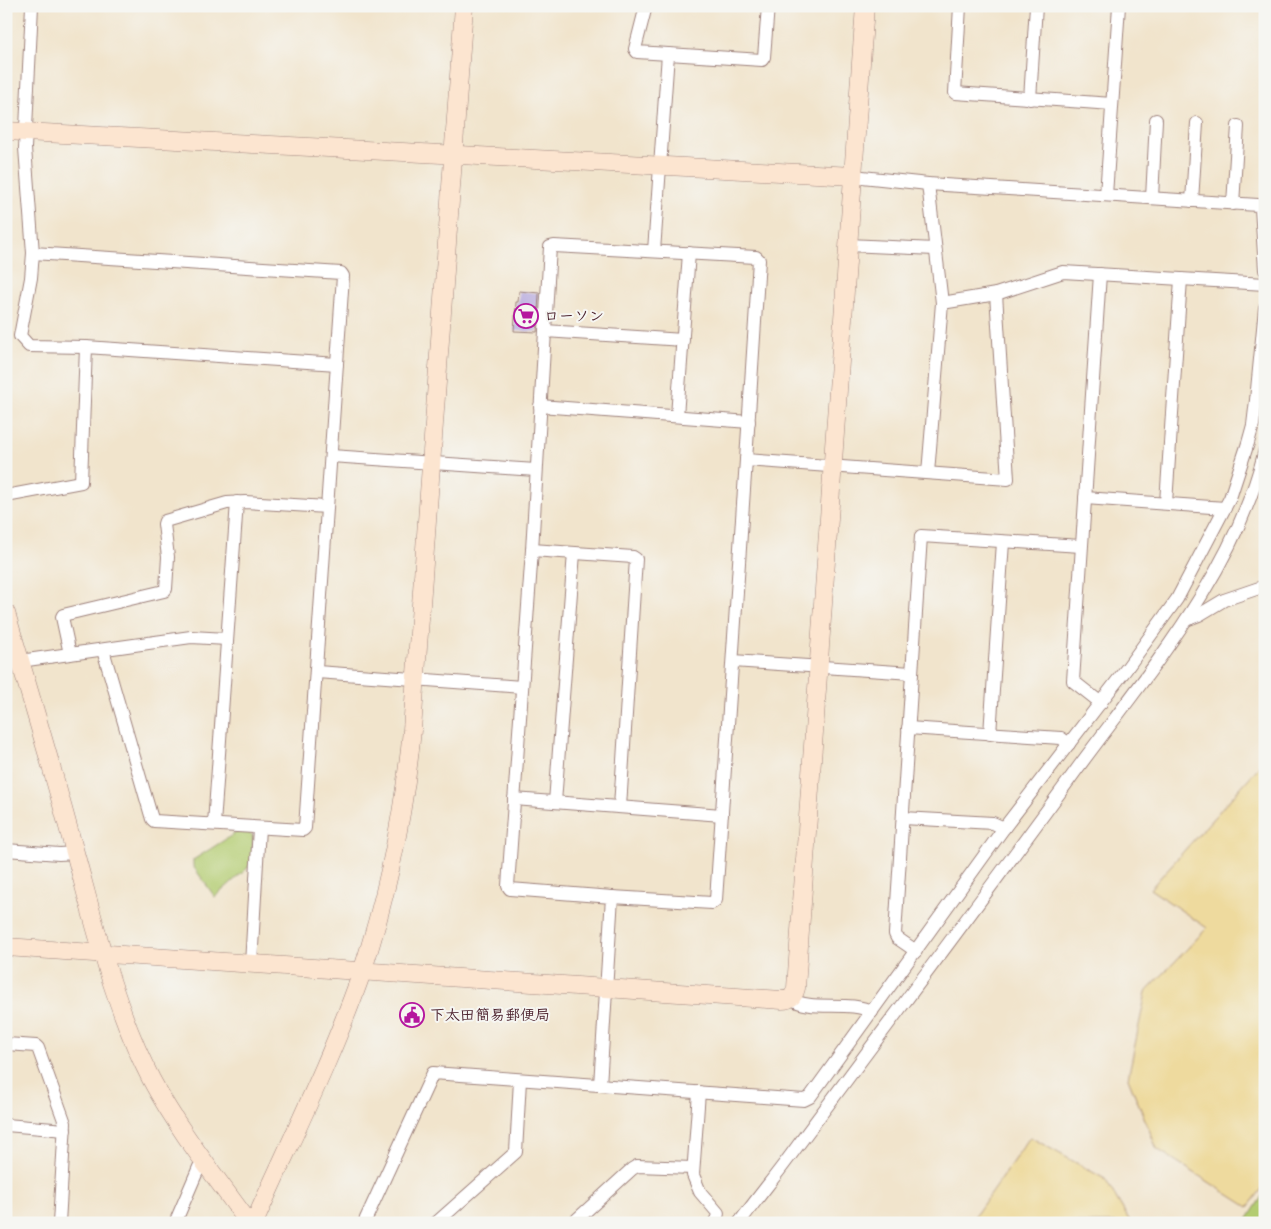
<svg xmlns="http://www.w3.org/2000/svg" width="1271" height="1229" font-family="'Architects Daughter','Klee One',sans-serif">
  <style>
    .green { fill: #b3cc71; stroke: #7e764e }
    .sand { fill: #eeda9e; stroke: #9c7c64 }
    .building { fill: #b8abde }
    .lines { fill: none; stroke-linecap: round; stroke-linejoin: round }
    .street-casing { stroke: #9e827c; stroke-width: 14 }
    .secondary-casing { stroke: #9e827c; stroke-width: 19 }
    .street { stroke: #fff; stroke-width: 12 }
    .secondary { stroke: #fce5d0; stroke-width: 18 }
    .labels { text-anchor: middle; stroke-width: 4; stroke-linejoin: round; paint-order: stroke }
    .poi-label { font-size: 15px; font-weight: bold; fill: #4a1f2b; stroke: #f6f6f2; text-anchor: start }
  </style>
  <rect width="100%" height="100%" fill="#f6f6f2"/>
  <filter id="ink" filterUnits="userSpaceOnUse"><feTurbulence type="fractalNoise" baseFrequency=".02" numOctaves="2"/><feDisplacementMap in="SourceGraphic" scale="10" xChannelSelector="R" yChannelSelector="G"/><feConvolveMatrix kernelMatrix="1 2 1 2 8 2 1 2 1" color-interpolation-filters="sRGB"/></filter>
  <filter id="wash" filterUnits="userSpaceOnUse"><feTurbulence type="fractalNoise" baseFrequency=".0096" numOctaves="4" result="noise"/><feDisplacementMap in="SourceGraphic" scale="20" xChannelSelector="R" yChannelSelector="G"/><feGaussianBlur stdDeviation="1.12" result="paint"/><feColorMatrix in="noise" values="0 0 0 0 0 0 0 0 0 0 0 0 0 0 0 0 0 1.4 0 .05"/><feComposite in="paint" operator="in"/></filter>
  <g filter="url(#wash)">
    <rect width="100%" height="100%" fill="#f1e4cc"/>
    <!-- green -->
    <g class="green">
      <path d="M 237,832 L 249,832 L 253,836 L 252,864 L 215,897 L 193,866 L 193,860 Z"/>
      <path d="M 1265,1192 L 1265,1223 L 1245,1223 Z"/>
    </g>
    <!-- sand -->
    <g class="sand">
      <path d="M 1265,760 L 1265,1185 L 1248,1207 L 1157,1149 L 1128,1078 L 1146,992 L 1207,928 L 1150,889 Z"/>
      <path d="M 1030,1137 L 1105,1179 L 1131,1223 L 970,1223 Z"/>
    </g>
    <g id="blocks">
      <!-- building -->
      <path class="building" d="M 519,291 L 539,293 L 537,332 L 514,331 L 516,302 L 518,302 Z"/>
    </g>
  </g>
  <g filter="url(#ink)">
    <use href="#blocks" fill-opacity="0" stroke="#9e827c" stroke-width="1"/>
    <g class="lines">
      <defs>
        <g id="street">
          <path d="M 32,6 L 25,148 L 33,253 L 31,278 L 20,336 L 29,346 L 86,347 L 337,364"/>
          <path d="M 646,6 L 635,49 L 637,52 L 762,60 L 764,57 L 768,6"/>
          <path d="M 960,6 L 955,93 L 1112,104"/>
          <path d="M 1030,99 L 1036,6"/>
          <path d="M 853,176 L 928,184 L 1258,205 L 1261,208 L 1265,270"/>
          <path d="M 1106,195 L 1119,6"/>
          <path d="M 1152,198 L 1156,120"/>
          <path d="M 1192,201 L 1197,123"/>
          <path d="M 1233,204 L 1238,126"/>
          <path d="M 848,245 L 935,249"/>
          <path d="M 654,251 L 668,54"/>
          <path d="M 33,253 L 341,273 L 343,276 L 305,828 L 303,830 L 154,821 L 152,819 L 103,650"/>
          <path d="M 1100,274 L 1073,681 L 1101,703"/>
          <path d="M 942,303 L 996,294 L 1063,272 L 1265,284"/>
          <path d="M 545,331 L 683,340"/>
          <path d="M 540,406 L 749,422"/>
          <path d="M 677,416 L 689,253"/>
          <path d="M 331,456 L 536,470"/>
          <path d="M 928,473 L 942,303 L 928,184"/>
          <path d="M 6,496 L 81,482 L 86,347"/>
          <path d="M 1085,498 L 1225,508"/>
          <path d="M 1166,503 L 1181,279"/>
          <path d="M 532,550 L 633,557 L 636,559 L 620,807"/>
          <path d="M 1186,620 L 1199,615 L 1224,600 L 1265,586"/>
          <path d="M 70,654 L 62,617 L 63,615 L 164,591 L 166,589 L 168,557 L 164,524 L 165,521 L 227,503 L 245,502 L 327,507"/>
          <path d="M 20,661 L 191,637 L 227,639"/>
          <path d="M 733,661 L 912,673"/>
          <path d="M 317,672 L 522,687"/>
          <path d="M 908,728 L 1061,738 L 1069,744"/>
          <path d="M 990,734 L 1003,542"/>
          <path d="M 514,799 L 722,815"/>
          <path d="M 555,802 L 574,553"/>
          <path d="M 903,818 L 993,823 L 1004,828"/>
          <path d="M 214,824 L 237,502"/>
          <path d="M 6,850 L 59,854 L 75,853"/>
          <path d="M 612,897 L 712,903 L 716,900 L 746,460"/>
          <path d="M 916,951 L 897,938 L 895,934 L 921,536 L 1081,546"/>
          <path d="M 251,964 L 259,828"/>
          <path d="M 791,998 C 809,1013 850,999 872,1012"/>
          <path d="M 6,1044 L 36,1046 L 38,1048 L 65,1123 L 59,1223"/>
          <path d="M 600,1085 L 612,897 L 510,889 L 508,886 L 532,550 L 550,247 L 554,246 L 756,257 L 759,260 L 746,460 L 1008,479 L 996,294"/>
          <path d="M 699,1092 L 693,1175 L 700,1192 L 718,1213 L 717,1218 L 714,1223"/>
          <path d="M 6,1125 L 65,1130"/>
          <path d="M 175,1223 L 199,1167 L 204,1161"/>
          <path d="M 364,1223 L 433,1073 L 804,1100 L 810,1097 L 1004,828 L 1127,668 L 1177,599 L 1230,498 L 1248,443 L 1253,425 L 1256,400 L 1265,308"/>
          <path d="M 436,1223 L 516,1152 L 520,1080"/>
          <path d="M 573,1223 L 632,1169 L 637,1166 L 693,1168"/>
          <path d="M 739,1223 C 758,1197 778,1173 796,1148 C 890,1021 985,896 1077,769 C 1150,670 1235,572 1265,450"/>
        </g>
        <g id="secondary">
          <path d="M 6,131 L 853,176"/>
          <path d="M 6,613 C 28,688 51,763 71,838 C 94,920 112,1003 151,1079 C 178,1130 215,1176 249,1223"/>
          <path d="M 6,947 L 782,1000 C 791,1000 794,996 796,988 L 865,6"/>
          <path d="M 254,1223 C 291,1140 332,1058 362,972 C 388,893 404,813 412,730 L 464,6"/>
        </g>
      </defs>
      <!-- street casing -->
      <use href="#street" class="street-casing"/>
      <!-- secondary casing -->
      <use href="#secondary" class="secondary-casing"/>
      <!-- street -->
      <use href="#street" class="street"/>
      <!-- secondary -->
      <use href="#secondary" class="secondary"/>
    </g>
  </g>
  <!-- icons -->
  <defs>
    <symbol id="supermarket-ring" viewBox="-11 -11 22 22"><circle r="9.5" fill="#f6f6f2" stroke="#b5179e" stroke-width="1.5"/><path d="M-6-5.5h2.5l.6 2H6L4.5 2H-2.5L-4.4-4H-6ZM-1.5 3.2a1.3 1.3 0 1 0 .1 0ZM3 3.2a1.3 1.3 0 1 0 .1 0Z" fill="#b5179e"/></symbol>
    <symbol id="civic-ring" viewBox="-11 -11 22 22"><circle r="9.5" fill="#f6f6f2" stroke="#b5179e" stroke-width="1.5"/><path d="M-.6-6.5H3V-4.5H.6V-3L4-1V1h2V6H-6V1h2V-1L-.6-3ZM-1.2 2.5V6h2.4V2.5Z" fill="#b5179e"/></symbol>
  </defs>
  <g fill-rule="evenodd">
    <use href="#supermarket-ring" x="512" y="302" width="28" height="28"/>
    <use href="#civic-ring" x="398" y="1001" width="28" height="28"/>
  </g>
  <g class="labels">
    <!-- poi labels -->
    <g class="poi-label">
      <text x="544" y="321">ローソン</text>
      <text x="430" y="1020">下太田簡易郵便局</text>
    </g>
  </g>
  <!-- margin -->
  <rect width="1271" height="1229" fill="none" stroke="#f6f6f2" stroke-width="25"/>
</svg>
